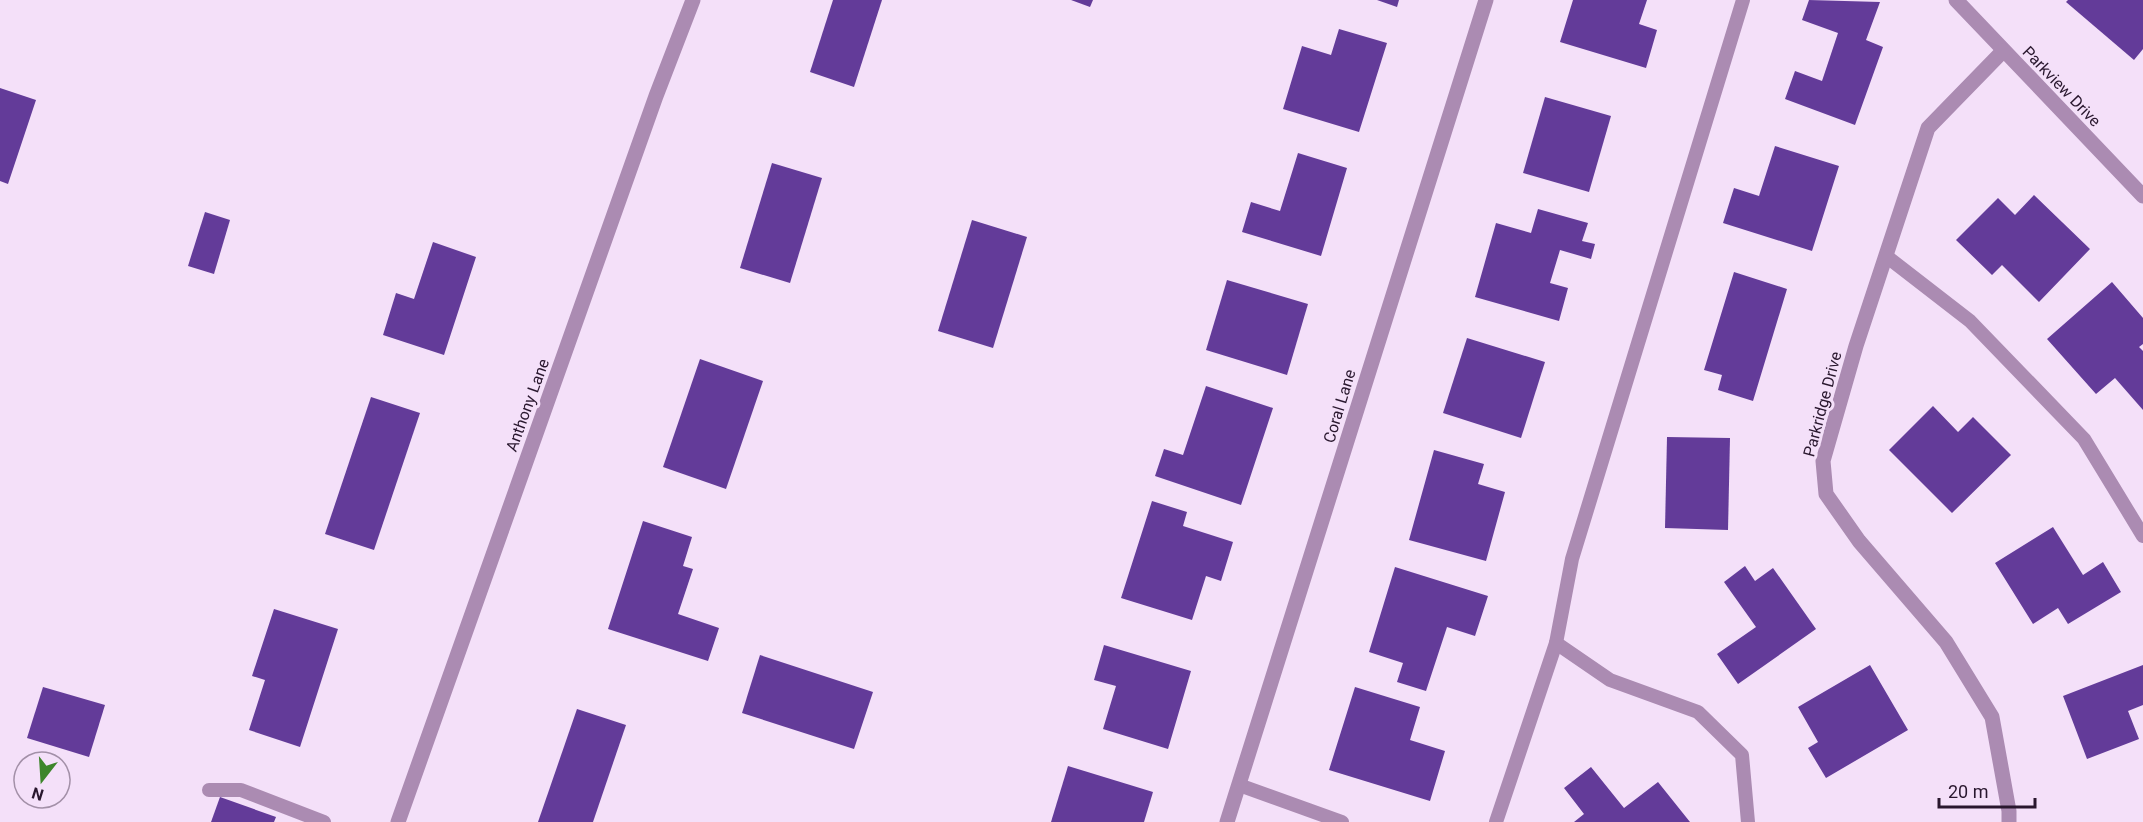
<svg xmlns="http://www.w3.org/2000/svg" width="2143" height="822" font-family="Roboto,sans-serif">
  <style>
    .building { fill: #633b99 }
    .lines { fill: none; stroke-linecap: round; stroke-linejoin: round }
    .lane { stroke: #ab8bb2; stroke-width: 14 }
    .street { stroke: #ab8bb2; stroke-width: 15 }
    .labels { text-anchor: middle; stroke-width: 6; stroke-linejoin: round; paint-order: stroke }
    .street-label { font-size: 16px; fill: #29172e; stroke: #f4e0f9 }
  </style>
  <rect width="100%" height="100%" fill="#f4e0f9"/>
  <!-- building -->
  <g class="building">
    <path d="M 833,0 L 882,0 L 854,87 L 810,72 Z"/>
    <path d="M 1071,0 L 1093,0 L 1090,7 Z"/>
    <path d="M 1377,0 L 1399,0 L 1397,7 Z"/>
    <path d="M 1573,0 L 1647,0 L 1639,24 L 1657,30 L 1646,68 L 1560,42 Z"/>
    <path d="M 1809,0 L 1880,2 L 1866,40 L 1883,47 L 1855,125 L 1785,99 L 1795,71 L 1822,81 L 1838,33 L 1802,20 Z"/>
    <path d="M 2068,0 L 2143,0 L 2143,49 L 2134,60 L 2066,2 Z"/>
    <path d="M 1339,29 L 1387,43 L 1359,132 L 1283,109 L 1302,46 L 1331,55 Z"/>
    <path d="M 0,88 L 36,100 L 8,184 L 0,181 Z"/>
    <path d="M 1545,97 L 1611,116 L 1589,192 L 1523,173 Z"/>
    <path d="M 1775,146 L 1839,166 L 1812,251 L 1723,223 L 1734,188 L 1759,196 Z"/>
    <path d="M 1298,153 L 1347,168 L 1321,256 L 1242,232 L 1251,202 L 1280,211 Z"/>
    <path d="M 772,163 L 822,178 L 790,283 L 740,268 Z"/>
    <path d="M 2034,195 L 2090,249 L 2039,302 L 2002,265 L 1992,275 L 1956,240 L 1998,198 L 2015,215 Z"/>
    <path d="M 1538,209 L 1588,223 L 1582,241 L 1595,244 L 1591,259 L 1560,250 L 1550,283 L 1568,288 L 1559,321 L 1475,297 L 1496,223 L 1531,233 Z"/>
    <path d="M 205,212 L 230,220 L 214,274 L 188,266 Z"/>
    <path d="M 972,220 L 1027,237 L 993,348 L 938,331 Z"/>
    <path d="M 433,242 L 476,257 L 444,355 L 383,335 L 396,293 L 414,299 Z"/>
    <path d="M 1734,272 L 1787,289 L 1753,401 L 1718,390 L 1722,375 L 1704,370 Z"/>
    <path d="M 1227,280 L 1308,304 L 1287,375 L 1206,350 Z"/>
    <path d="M 2112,282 L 2143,318 L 2143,344 L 2139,347 L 2143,351 L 2143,410 L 2115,378 L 2096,394 L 2047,339 Z"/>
    <path d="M 1467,338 L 1545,362 L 1521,438 L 1443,413 Z"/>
    <path d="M 700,359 L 763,381 L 726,489 L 663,467 Z"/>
    <path d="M 1206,386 L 1273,408 L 1241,505 L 1155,476 L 1164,449 L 1183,455 Z"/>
    <path d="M 371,397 L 420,413 L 374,550 L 325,534 Z"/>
    <path d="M 1933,406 L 1958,432 L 1973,417 L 2011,455 L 1952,513 L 1889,450 Z"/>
    <path d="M 1667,437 L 1730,438 L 1728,530 L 1665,528 Z"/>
    <path d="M 1434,450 L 1484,464 L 1478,484 L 1505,492 L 1486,561 L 1409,540 Z"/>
    <path d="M 1152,501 L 1187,512 L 1183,526 L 1233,542 L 1221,581 L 1206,576 L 1192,620 L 1121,598 Z"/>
    <path d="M 643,521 L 692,537 L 683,566 L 693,569 L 678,614 L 719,628 L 708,661 L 608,629 Z"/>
    <path d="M 2053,527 L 2083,575 L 2103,562 L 2121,592 L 2068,624 L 2058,608 L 2033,624 L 1995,563 Z"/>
    <path d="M 1745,566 L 1755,581 L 1773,568 L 1816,629 L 1738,684 L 1717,654 L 1756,627 L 1724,582 Z"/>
    <path d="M 1395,567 L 1488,596 L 1475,636 L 1447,627 L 1426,691 L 1397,682 L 1403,663 L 1369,652 Z"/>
    <path d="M 274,609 L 338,629 L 300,747 L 249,730 L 265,680 L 252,676 Z"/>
    <path d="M 1104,645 L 1191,671 L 1168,749 L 1103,729 L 1116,686 L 1094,680 Z"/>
    <path d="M 760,655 L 873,692 L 854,749 L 742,713 Z"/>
    <path d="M 1870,665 L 1908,730 L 1826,778 L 1808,748 L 1818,742 L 1798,707 Z"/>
    <path d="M 2143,665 L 2143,705 L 2128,711 L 2139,739 L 2087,759 L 2063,696 Z"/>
    <path d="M 43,687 L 105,705 L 89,757 L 27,738 Z"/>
    <path d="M 1355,687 L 1420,707 L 1410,740 L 1445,751 L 1430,801 L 1329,770 Z"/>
    <path d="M 577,709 L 626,725 L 593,822 L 538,822 Z"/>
    <path d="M 1068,766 L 1153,792 L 1144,822 L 1051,822 Z"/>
    <path d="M 1591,767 L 1624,808 L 1658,782 L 1690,822 L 1574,822 L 1584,814 L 1564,788 Z"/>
    <path d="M 220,797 L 276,817 L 274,822 L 211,822 Z"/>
  </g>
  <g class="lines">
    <!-- lane -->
    <g class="lane">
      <path d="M 1886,256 L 1970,321 L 2084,439 L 2143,536"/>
      <path d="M 1556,643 L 1610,680 L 1698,712 L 1742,755 L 1748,822"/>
      <path d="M 1239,785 L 1342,822"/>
      <path d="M 209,790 L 241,790 L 324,822"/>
      <path d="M 1496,822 L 1556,643 L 1572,559 L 1743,0"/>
    </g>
    <!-- street -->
    <g class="street">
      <path d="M 1956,0 L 2143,196"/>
      <path d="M 2003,51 L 1928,128 L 1856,346 L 1823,461 L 1826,494 L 1859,541 L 1946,642 L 1992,717 L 2009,811 L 2009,822"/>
      <path d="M 398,822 L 656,96 L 693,0"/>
      <path d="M 1227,822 L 1486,0"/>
    </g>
  </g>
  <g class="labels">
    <!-- street labels -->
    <g class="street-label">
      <text transform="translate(2062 86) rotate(46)" y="6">Parkview Drive</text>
      <text transform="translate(1822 404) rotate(-75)" y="6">Parkridge Drive</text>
      <text transform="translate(527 405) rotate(-70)" y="6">Anthony Lane</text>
      <text transform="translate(1339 406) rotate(-73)" y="6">Coral Lane</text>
    </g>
  </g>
  <!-- north arrow -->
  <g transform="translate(42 780) rotate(197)"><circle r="28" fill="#f4e0f9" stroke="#a390a8" stroke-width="1.5"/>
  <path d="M0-4.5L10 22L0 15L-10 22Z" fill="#3d852b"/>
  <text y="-9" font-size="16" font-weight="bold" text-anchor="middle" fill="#29172e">N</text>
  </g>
  <!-- scale -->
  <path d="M1939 798v9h96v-9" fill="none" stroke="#29172e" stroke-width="3"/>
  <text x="1948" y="798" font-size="18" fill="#29172e" stroke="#f4e0f9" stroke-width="4.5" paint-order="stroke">20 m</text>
</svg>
